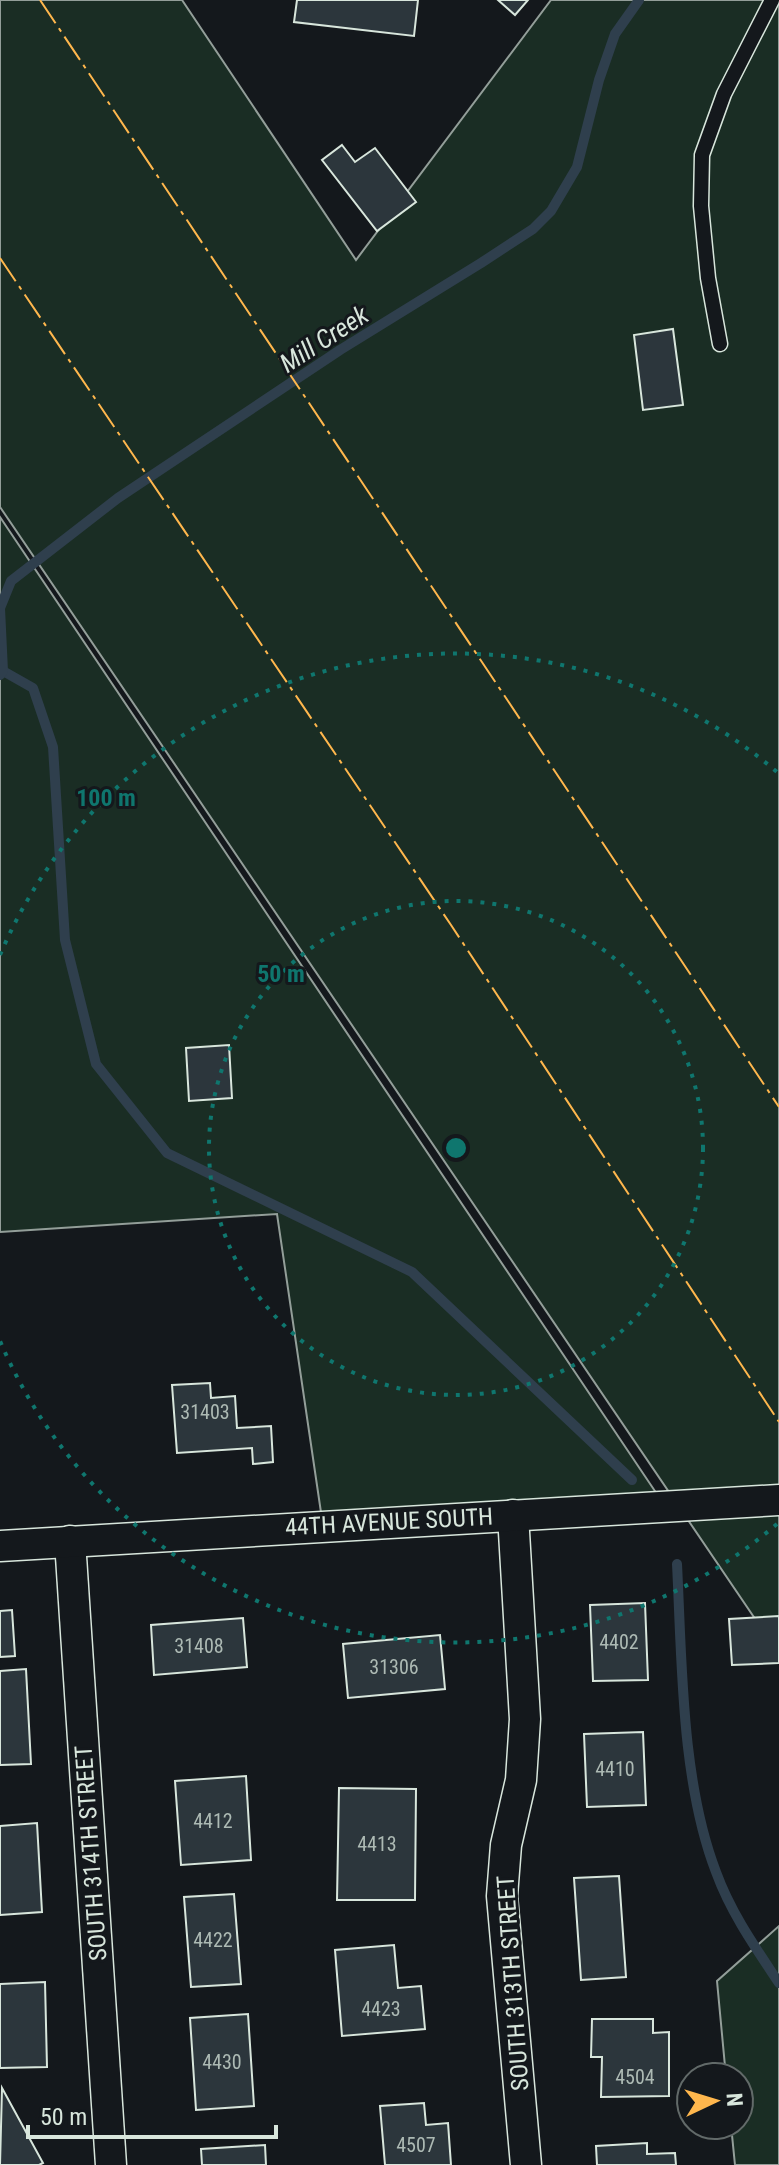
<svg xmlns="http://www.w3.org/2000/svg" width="779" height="2165" font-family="'Roboto Condensed',sans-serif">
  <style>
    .green { fill: #1a2d24; stroke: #939e99; stroke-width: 2 }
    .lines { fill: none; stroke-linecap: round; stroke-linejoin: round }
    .stream { stroke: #2f3f4d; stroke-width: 10 }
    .building { fill: #2c363c; stroke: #d8e6dc; stroke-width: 2 }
    .lane-casing { stroke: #d8e6dc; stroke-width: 17 }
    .street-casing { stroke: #d8e6dc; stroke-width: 33 }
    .lane { stroke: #14181c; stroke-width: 14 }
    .street { stroke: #14181c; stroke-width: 30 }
    .power { stroke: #ffb74d; stroke-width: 2; stroke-dasharray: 28 6 4 6; stroke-linecap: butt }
    .ring { fill: none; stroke: #0f766e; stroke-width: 4; stroke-dasharray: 4 8 }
    .labels { text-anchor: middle; stroke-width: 6; stroke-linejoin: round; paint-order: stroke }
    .number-label { font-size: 20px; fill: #adbab4 }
    .street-label { font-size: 24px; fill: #d8e6dc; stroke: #14181c }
    .water-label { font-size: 26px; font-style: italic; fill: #d8e6dc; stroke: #14181c }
    .centre { fill: #0f766e; stroke: #14181c; stroke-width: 4 }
    .ring-label { font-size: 24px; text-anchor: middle; font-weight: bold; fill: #0f766e; stroke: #14181c; stroke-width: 6; stroke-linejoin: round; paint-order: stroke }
  </style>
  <rect width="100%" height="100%" fill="#14181c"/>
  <!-- green -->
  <g class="green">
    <path d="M 0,0 L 182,0 L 356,260 L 551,0 L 779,0 L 779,1654 L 0,507 Z"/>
    <path d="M 0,517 L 665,1506 L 323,1526 L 277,1214 L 0,1232 Z"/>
    <path d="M 779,1926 L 779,2165 L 735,2165 L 731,2125 L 739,2125 L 739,2077 L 726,2077 L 717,1981 Z"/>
  </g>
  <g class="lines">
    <!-- stream -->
    <g class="stream">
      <path d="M 3,671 L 33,688 L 53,747 L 65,940 L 96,1064 L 167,1153 L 412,1272 L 632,1480"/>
      <path d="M 0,675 L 3,671 L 0,608 L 11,581 L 118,498 L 340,350 L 481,263 L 533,229 L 551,211 L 577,167 L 599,80 L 615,34 L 639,0"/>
      <path d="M 677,1564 C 682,1661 681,1781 716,1872 C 731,1913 755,1947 779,1983"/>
    </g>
  </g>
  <!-- building -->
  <g class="building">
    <path d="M 297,0 L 418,0 L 414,36 L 294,22 Z"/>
    <path d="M 498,0 L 528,0 L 515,15 Z"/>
    <path d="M 342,145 L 355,162 L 375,148 L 416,202 L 377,231 L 322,160 Z"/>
    <path d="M 673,329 L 683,405 L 643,410 L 634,335 Z"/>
    <path d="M 229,1045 L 232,1098 L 189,1101 L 186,1048 Z"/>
    <path d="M 210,1383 L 211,1398 L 235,1396 L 237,1428 L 271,1426 L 273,1462 L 253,1464 L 252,1448 L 177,1453 L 172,1385 Z"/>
    <path d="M 645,1603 L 648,1680 L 593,1681 L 590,1605 Z"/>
    <path d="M 12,1610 L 15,1656 L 0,1657 L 0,1611 Z"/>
    <path d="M 779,1616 L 779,1663 L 732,1665 L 729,1619 Z"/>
    <path d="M 243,1618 L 247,1667 L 154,1675 L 151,1625 Z"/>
    <path d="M 440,1635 L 445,1689 L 348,1698 L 343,1644 Z"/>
    <path d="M 26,1669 L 31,1764 L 0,1765 L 0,1671 Z"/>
    <path d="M 643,1732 L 646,1805 L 587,1807 L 584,1734 Z"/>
    <path d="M 246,1776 L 251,1860 L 181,1865 L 175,1781 Z"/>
    <path d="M 339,1788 L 416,1789 L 415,1900 L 337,1900 Z"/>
    <path d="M 37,1823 L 42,1912 L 0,1915 L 0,1826 Z"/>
    <path d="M 619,1876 L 626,1977 L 581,1980 L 574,1878 Z"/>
    <path d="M 234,1894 L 241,1984 L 191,1987 L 184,1897 Z"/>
    <path d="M 394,1945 L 398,1988 L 421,1986 L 425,2029 L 342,2036 L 335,1950 Z"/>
    <path d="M 45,1982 L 47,2067 L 0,2068 L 0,1984 Z"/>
    <path d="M 248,2014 L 254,2106 L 196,2110 L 190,2018 Z"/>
    <path d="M 592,2019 L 653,2019 L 653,2033 L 669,2032 L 669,2096 L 601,2097 L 602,2057 L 591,2057 Z"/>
    <path d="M 2,2088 L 43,2163 L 39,2165 L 0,2165 Z"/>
    <path d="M 424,2103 L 426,2125 L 448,2123 L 451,2165 L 385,2165 L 380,2106 Z"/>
    <path d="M 647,2143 L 647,2154 L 675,2153 L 676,2165 L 597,2165 L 596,2146 Z"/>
    <path d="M 265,2145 L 266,2165 L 202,2165 L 201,2149 Z"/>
  </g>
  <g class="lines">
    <defs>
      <path id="lane" d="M 720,344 L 708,278 L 701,206 L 702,155 L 724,94 L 772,0"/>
      <g id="street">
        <path d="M 513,1515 L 525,1719 L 521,1780 L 506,1845 L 502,1896 L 526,2165"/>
        <path d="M 70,1541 L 111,2165"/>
        <path d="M 0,1546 L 779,1500"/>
      </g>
    </defs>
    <!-- lane casing -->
    <use href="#lane" class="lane-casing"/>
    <!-- street casing -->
    <use href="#street" class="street-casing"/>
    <!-- lane -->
    <use href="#lane" class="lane"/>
    <!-- street -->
    <use href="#street" class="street"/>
    <!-- power -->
    <g class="power">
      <path d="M 40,0 L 779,1107"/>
      <path d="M 0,258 L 451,925 L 779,1422"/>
    </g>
  </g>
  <!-- distance rings -->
  <g class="ring">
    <circle cx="456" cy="1148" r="247"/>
    <path d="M777 1524A495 495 0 0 1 0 1341M0 955A495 495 0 0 1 777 772"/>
  </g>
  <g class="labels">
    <!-- number labels -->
    <g class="number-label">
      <text x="205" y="1419">31403</text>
      <text x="619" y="1649">4402</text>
      <text x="199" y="1653">31408</text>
      <text x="394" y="1674">31306</text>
      <text x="615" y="1776">4410</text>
      <text x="213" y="1828">4412</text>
      <text x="377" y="1851">4413</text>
      <text x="213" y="1947">4422</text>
      <text x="381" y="2016">4423</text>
      <text x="222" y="2069">4430</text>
      <text x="635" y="2084">4504</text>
      <text x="416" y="2152">4507</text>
    </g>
    <!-- street labels -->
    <g class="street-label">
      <text transform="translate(389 1522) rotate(-3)" y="8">44TH AVENUE SOUTH</text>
      <text transform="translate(91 1853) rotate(-94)" y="8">SOUTH 314TH STREET</text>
      <text transform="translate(513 1983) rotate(-94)" y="8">SOUTH 313TH STREET</text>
    </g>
    <!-- water labels -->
    <g class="water-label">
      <text transform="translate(324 339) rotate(-33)" y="9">Mill Creek</text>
    </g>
  </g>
  <circle cx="456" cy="1148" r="12" class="centre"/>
  <g class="ring-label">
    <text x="106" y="806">100 m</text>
    <text x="281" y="982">50 m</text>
  </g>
  <!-- north arrow -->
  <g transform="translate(715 2101) rotate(86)"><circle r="38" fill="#14181c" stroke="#626a69" stroke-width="2"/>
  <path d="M0-6L14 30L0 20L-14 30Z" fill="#ffb74d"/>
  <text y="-12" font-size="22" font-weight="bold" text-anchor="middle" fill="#d8e6dc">N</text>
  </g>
  <!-- scale -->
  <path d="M28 2125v12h248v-12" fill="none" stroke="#d8e6dc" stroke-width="4"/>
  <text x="40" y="2125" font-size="24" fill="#d8e6dc" stroke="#14181c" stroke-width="6" paint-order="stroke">50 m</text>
</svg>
